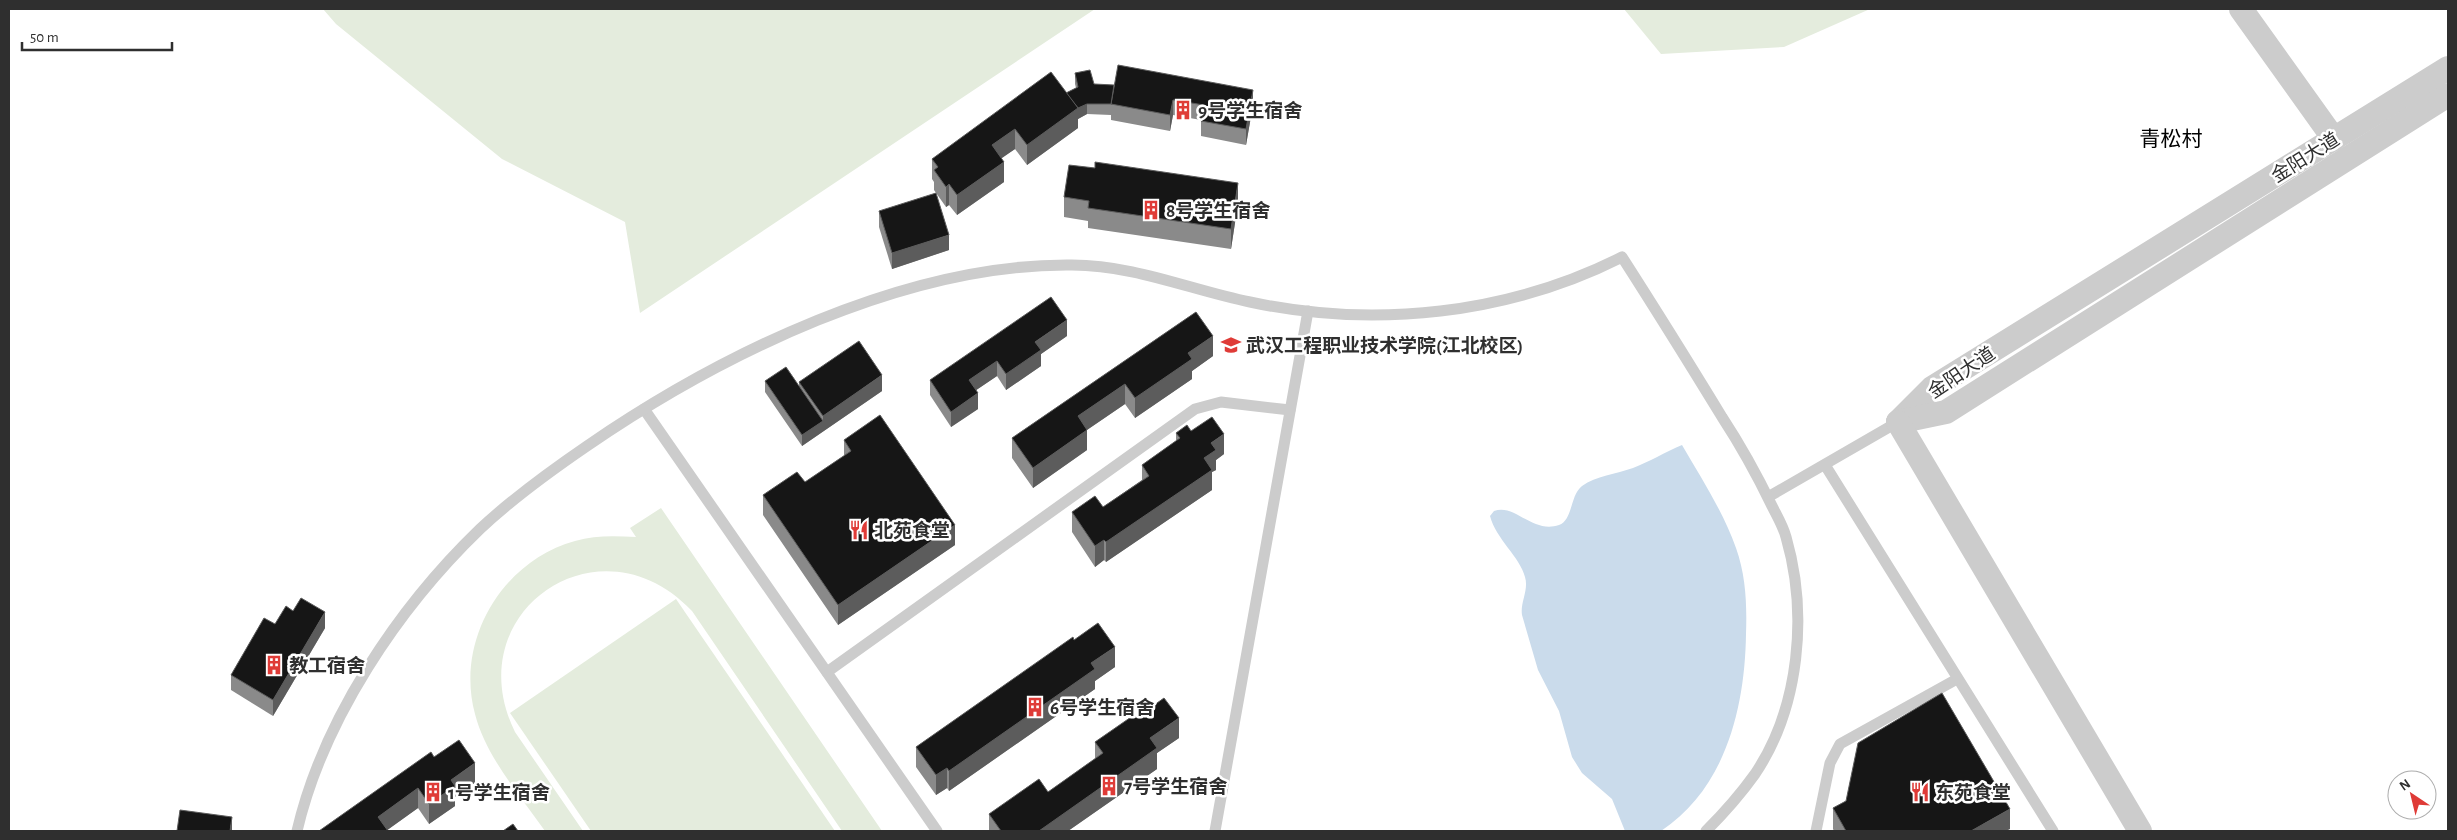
<svg xmlns="http://www.w3.org/2000/svg" width="2457" height="840" font-family="'Alegreya Sans','Noto Sans SC',sans-serif">
  <style>
    .green { fill: #e4ecdd }
    .water { fill: #cadbeb }
    .lines { fill: none; stroke-linecap: round; stroke-linejoin: round }
    .lane { stroke: #ccc; stroke-width: 11 }
    .street { stroke: #ccc; stroke-width: 24 }
    .wall { fill: #8a8a8a }
    .shaded-wall { fill: #5c5c5c }
    .building { fill: #161616; stroke: #5c5c5c }
    .labels { text-anchor: middle; stroke-width: 5; stroke-linejoin: round; paint-order: stroke }
    .poi-label { font-size: 19px; font-weight: bold; fill: #2f2f2f; stroke: #fff; text-anchor: start }
    .street-label { font-size: 19px; fill: #2f2f2f; stroke: #fff }
    .quarter-label { font-size: 21px; fill: #000; stroke: #fff }
  </style>
  <rect width="100%" height="100%" fill="#fff"/>
  <!-- green -->
  <g class="green">
    <path d="M 323,9 L 1095,9 L 640,313 L 625,222 L 502,159 L 336,24 Z"/>
    <path d="M 1624,9 L 1870,9 L 1784,47 L 1661,54 Z"/>
    <path d="M 661,508 L 882,831 L 842,831 L 692,611 C 600,513 456,612 515,732 L 583,831 L 545,831 C 520,795 486,757 475,714 C 455,641 502,561 575,541 C 595,535 615,536 636,537 L 630,528 Z"/>
    <path d="M 676,599 L 835,831 L 591,831 L 510,713 Z"/>
  </g>
  <!-- water -->
  <path class="water" d="M 1682,445 C 1701,478 1723,511 1736,548 C 1746,576 1747,605 1746,634 C 1745,707 1726,788 1661,831 L 1625,831 L 1612,799 L 1582,773 L 1572,757 L 1559,711 L 1538,670 L 1522,615 C 1520,602 1529,590 1525,577 C 1520,557 1496,539 1490,516 L 1494,511 C 1515,503 1532,534 1559,525 C 1573,520 1570,495 1582,486 C 1596,476 1616,474 1633,468 C 1649,462 1665,452 1682,445 Z"/>
  <g class="lines">
    <!-- lane -->
    <g class="lane">
      <path d="M 644,409 L 937,831"/>
      <path d="M 1825,465 L 2053,831"/>
      <path d="M 1768,497 L 1898,422"/>
      <path d="M 827,672 L 1195,409 L 1221,402 L 1290,410"/>
      <path d="M 297,831 C 323,720 398,608 480,529 C 513,498 549,472 587,446 C 721,354 906,263 1072,265 C 1134,265 1191,290 1250,302 C 1375,329 1509,314 1622,257 C 1656,310 1689,363 1722,417 C 1741,446 1757,475 1772,506 C 1777,516 1783,526 1786,537 C 1808,613 1800,707 1755,774 C 1740,795 1724,813 1706,831"/>
      <path d="M 1215,831 L 1308,311"/>
      <path d="M 1816,831 L 1830,763 L 1840,744 L 1957,679"/>
    </g>
    <!-- street -->
    <g class="street">
      <path d="M 2241,9 L 2334,139"/>
      <path d="M 1898,422 L 1932,388 L 2448,68"/>
      <path d="M 1898,422 L 1946,412 L 2448,95"/>
      <path d="M 1898,422 L 2140,831"/>
    </g>
  </g>
  <!-- wall -->
  <g class="wall">
    <path d="M 1075,73 L 1094,84 L 1253,105 L 1246,145 L 1201,136 L 1201,120 L 1173,115 L 1170,131 L 1111,120 L 1111,115 L 1087,114 L 1078,119 L 1078,128 L 1027,165 L 1015,149 L 1001,158 L 1004,182 L 957,215 L 949,205 L 946,207 L 934,190 L 934,182 L 932,179 L 932,159 L 1076,88 L 1075,84 Z"/>
    <path d="M 1064,197 L 1238,203 L 1231,249 L 1088,228 L 1088,221 L 1064,217 Z"/>
    <path d="M 879,211 L 949,250 L 892,269 L 879,227 Z"/>
    <path d="M 1196,312 L 1213,356 L 1192,371 L 1192,379 L 1135,418 L 1125,404 L 1087,430 L 1087,450 L 1033,488 L 1012,458 L 1012,438 Z"/>
    <path d="M 1067,336 L 1041,354 L 1041,366 L 1006,390 L 997,376 L 976,390 L 978,409 L 951,427 L 930,395 L 930,380 Z"/>
    <path d="M 765,381 L 799,386 L 799,382 L 882,391 L 802,446 L 765,392 Z"/>
    <path d="M 1191,431 L 1224,454 L 1216,460 L 1216,470 L 1212,472 L 1212,490 L 1106,562 L 1104,560 L 1095,567 L 1072,532 L 1072,512 L 1103,507 L 1142,480 L 1142,465 L 1176,441 L 1176,433 Z"/>
    <path d="M 844,440 L 955,545 L 838,625 L 763,515 L 763,495 L 805,482 L 844,456 Z"/>
    <path d="M 275,624 L 325,628 L 273,716 L 231,690 L 231,675 Z"/>
    <path d="M 1074,640 L 1115,667 L 1095,681 L 1095,689 L 949,791 L 947,788 L 936,795 L 916,767 L 916,747 Z"/>
    <path d="M 1136,718 L 1179,738 L 1157,753 L 1157,769 L 1068,831 L 989,831 L 989,814 L 1048,792 L 1095,759 L 1095,742 Z"/>
    <path d="M 434,757 L 475,783 L 455,797 L 455,806 L 429,824 L 418,808 L 387,830 L 319,831 Z"/>
    <path d="M 1846,801 L 2010,829 L 2005,831 L 1834,831 L 1833,829 L 1833,808 Z"/>
  </g>
  <!-- shaded-wall -->
  <g class="shaded-wall">
    <path d="M 1253,90 L 1253,105 L 1246,145 L 1246,129 Z"/>
    <path d="M 1173,100 L 1173,115 L 1170,131 L 1170,115 Z"/>
    <path d="M 1087,104 L 1087,114 L 1078,119 L 1078,128 L 1027,165 L 1027,145 L 1072,110 Z"/>
    <path d="M 1015,129 L 1015,149 L 992,165 L 992,145 Z"/>
    <path d="M 1004,162 L 1004,182 L 957,215 L 957,195 Z"/>
    <path d="M 1238,183 L 1238,203 L 1231,249 L 1231,229 Z"/>
    <path d="M 949,184 L 949,205 L 946,207 L 946,187 Z"/>
    <path d="M 949,235 L 949,250 L 892,269 L 892,253 Z"/>
    <path d="M 1067,320 L 1067,336 L 1041,354 L 1041,366 L 1006,390 L 1006,374 L 1035,342 Z"/>
    <path d="M 1213,336 L 1213,356 L 1192,371 L 1192,379 L 1135,418 L 1135,398 L 1188,353 Z"/>
    <path d="M 997,361 L 997,376 L 969,395 L 969,380 Z"/>
    <path d="M 882,375 L 882,391 L 802,446 L 802,435 L 823,421 L 823,416 Z"/>
    <path d="M 1125,384 L 1125,404 L 1078,436 L 1078,416 Z"/>
    <path d="M 978,393 L 978,409 L 951,427 L 951,412 Z"/>
    <path d="M 1087,430 L 1087,450 L 1033,488 L 1033,468 Z"/>
    <path d="M 1224,434 L 1224,454 L 1216,460 L 1216,470 L 1212,472 L 1212,490 L 1106,562 L 1106,542 L 1204,458 L 1211,443 Z"/>
    <path d="M 955,525 L 955,545 L 838,625 L 838,605 Z"/>
    <path d="M 1104,540 L 1104,560 L 1095,567 L 1095,546 Z"/>
    <path d="M 325,612 L 325,628 L 273,716 L 273,700 Z"/>
    <path d="M 1115,647 L 1115,667 L 1095,681 L 1095,689 L 949,791 L 949,771 L 1091,663 Z"/>
    <path d="M 1179,718 L 1179,738 L 1157,753 L 1157,769 L 1068,831 L 1039,831 L 1150,738 Z"/>
    <path d="M 475,763 L 475,783 L 455,797 L 455,806 L 429,824 L 429,804 L 451,780 Z"/>
    <path d="M 947,768 L 947,788 L 936,795 L 936,775 Z"/>
    <path d="M 418,788 L 418,808 L 386,831 L 378,817 Z"/>
    <path d="M 2010,809 L 2010,829 L 2005,831 L 1971,831 Z"/>
    <path d="M 232,817 L 232,831 L 230,831 Z"/>
  </g>
  <!-- building -->
  <g class="building">
    <path d="M 1118,65 L 1253,90 L 1246,129 L 1201,121 L 1204,105 L 1173,100 L 1170,115 L 1111,104 Z"/>
    <path d="M 1090,70 L 1094,84 L 1114,85 L 1111,104 L 1112,104 L 1087,104 L 1078,108 L 1066,93 L 1078,87 L 1075,73 Z"/>
    <path d="M 1051,72 L 1078,108 L 1027,145 L 1015,129 L 992,145 L 1004,162 L 957,195 L 949,184 L 946,187 L 934,170 L 938,167 L 932,159 Z"/>
    <path d="M 1095,162 L 1238,183 L 1231,229 L 1088,208 L 1089,201 L 1064,197 L 1069,165 L 1095,168 Z"/>
    <path d="M 936,193 L 949,235 L 892,253 L 879,211 Z"/>
    <path d="M 1051,297 L 1067,320 L 1035,342 L 1041,350 L 1006,374 L 997,361 L 969,380 L 978,393 L 951,412 L 930,380 Z"/>
    <path d="M 1196,312 L 1213,336 L 1188,353 L 1192,359 L 1135,398 L 1125,384 L 1078,416 L 1087,430 L 1033,468 L 1012,438 Z"/>
    <path d="M 859,341 L 882,375 L 823,416 L 799,382 Z"/>
    <path d="M 786,367 L 823,421 L 802,435 L 765,381 Z"/>
    <path d="M 880,415 L 955,525 L 838,605 L 763,495 L 797,472 L 805,482 L 851,451 L 844,440 Z"/>
    <path d="M 1212,417 L 1224,434 L 1211,443 L 1216,450 L 1204,458 L 1212,470 L 1106,542 L 1104,540 L 1095,546 L 1072,512 L 1095,496 L 1103,507 L 1149,476 L 1142,465 L 1180,438 L 1176,433 L 1187,425 L 1191,431 Z"/>
    <path d="M 301,598 L 325,612 L 273,700 L 231,675 L 264,618 L 275,624 L 286,606 L 293,611 Z"/>
    <path d="M 1098,623 L 1115,647 L 1091,663 L 1095,669 L 949,771 L 947,768 L 936,775 L 916,747 L 1073,637 L 1074,640 Z"/>
    <path d="M 1942,693 L 2010,809 L 1971,831 L 1846,831 L 1833,808 L 1846,801 L 1858,743 Z"/>
    <path d="M 1164,698 L 1179,718 L 1150,738 L 1157,748 L 1039,831 L 1001,831 L 989,814 L 1039,779 L 1048,792 L 1103,753 L 1095,742 L 1134,715 L 1136,718 Z"/>
    <path d="M 459,740 L 475,763 L 451,780 L 455,786 L 429,804 L 418,788 L 378,817 L 388,831 L 319,831 L 431,752 L 434,757 Z"/>
    <path d="M 180,810 L 232,817 L 230,831 L 177,831 Z"/>
    <path d="M 513,824 L 518,831 L 503,831 Z"/>
  </g>
  <!-- icons -->
  <defs>
    <symbol id="building-bare" viewBox="-9 -9 18 18"><path d="M-4-6H4V6H1V3H-1V6H-4ZM-2.5-4.3h1.7v1.8h-1.7ZM.8-4.3h1.7v1.8H.8ZM-2.5-1h1.7V.8h-1.7ZM.8-1h1.7V.8H.8Z" fill="#df3b37" stroke="#fff" stroke-width="2.5" paint-order="stroke"/></symbol>
    <symbol id="university-bare" viewBox="-9 -9 18 18"><path d="M0-5L7-2L0 1L-7-2ZM-4 1L0 2.5L4 1V4Q0 6-4 4Z" fill="#df3b37" stroke="#fff" stroke-width="2.5" paint-order="stroke"/></symbol>
    <symbol id="restaurant-bare" viewBox="-9 -9 18 18"><path d="M-5-6h1v4h1v-4h1v4h1v-4h1v5L-1.5 .5V6h-2V.5L-5-1ZM5-6V6H3V1.5H1.5Q1.5-4 5-6Z" fill="#df3b37" stroke="#fff" stroke-width="2.5" paint-order="stroke"/></symbol>
  </defs>
  <g fill-rule="evenodd">
    <use href="#building-bare" x="1169" y="96" width="28" height="28"/>
    <use href="#building-bare" x="1137" y="196" width="28" height="28"/>
    <use href="#university-bare" x="1217" y="331" width="28" height="28"/>
    <use href="#restaurant-bare" x="845" y="516" width="28" height="28"/>
    <use href="#building-bare" x="260" y="651" width="28" height="28"/>
    <use href="#building-bare" x="1021" y="693" width="28" height="28"/>
    <use href="#building-bare" x="1095" y="772" width="28" height="28"/>
    <use href="#building-bare" x="419" y="778" width="28" height="28"/>
    <use href="#restaurant-bare" x="1906" y="778" width="28" height="28"/>
  </g>
  <g class="labels">
    <!-- poi labels -->
    <g class="poi-label">
      <text x="1198" y="117">9号学生宿舍</text>
      <text x="1166" y="217">8号学生宿舍</text>
      <text x="1246" y="352">武汉工程职业技术学院(江北校区)</text>
      <text x="874" y="537">北苑食堂</text>
      <text x="289" y="672">教工宿舍</text>
      <text x="1050" y="714">6号学生宿舍</text>
      <text x="1124" y="793">7号学生宿舍</text>
      <text x="448" y="799">1号学生宿舍</text>
      <text x="1935" y="799">东苑食堂</text>
    </g>
    <!-- street labels -->
    <g class="street-label">
      <text transform="translate(2305 157) rotate(-32)" y="7">金阳大道</text>
      <text transform="translate(1961 372) rotate(-34)" y="7">金阳大道</text>
    </g>
    <!-- quarter labels -->
    <g class="quarter-label">
      <text x="2171" y="146">青松村</text>
    </g>
  </g>
  <!-- border -->
  <rect width="2457" height="840" fill="none" stroke="#2f2f2f" stroke-width="20"/>
  <!-- north arrow -->
  <g transform="translate(2412 795) rotate(325)"><circle r="24" fill="#ffffff" stroke="#acacac"/>
  <path d="M0-4L9 19L0 12L-9 19Z" fill="#df3b37"/>
  <text y="-8" font-size="14" font-weight="bold" text-anchor="middle" fill="#2f2f2f">N</text>
  </g>
  <!-- scale -->
  <path d="M22 42v8h150v-8" fill="none" stroke="#2f2f2f" stroke-width="2.5"/>
  <text x="30" y="42" font-size="15" fill="#2f2f2f" stroke="#ffffff" stroke-width="4" paint-order="stroke">50 m</text>
</svg>
